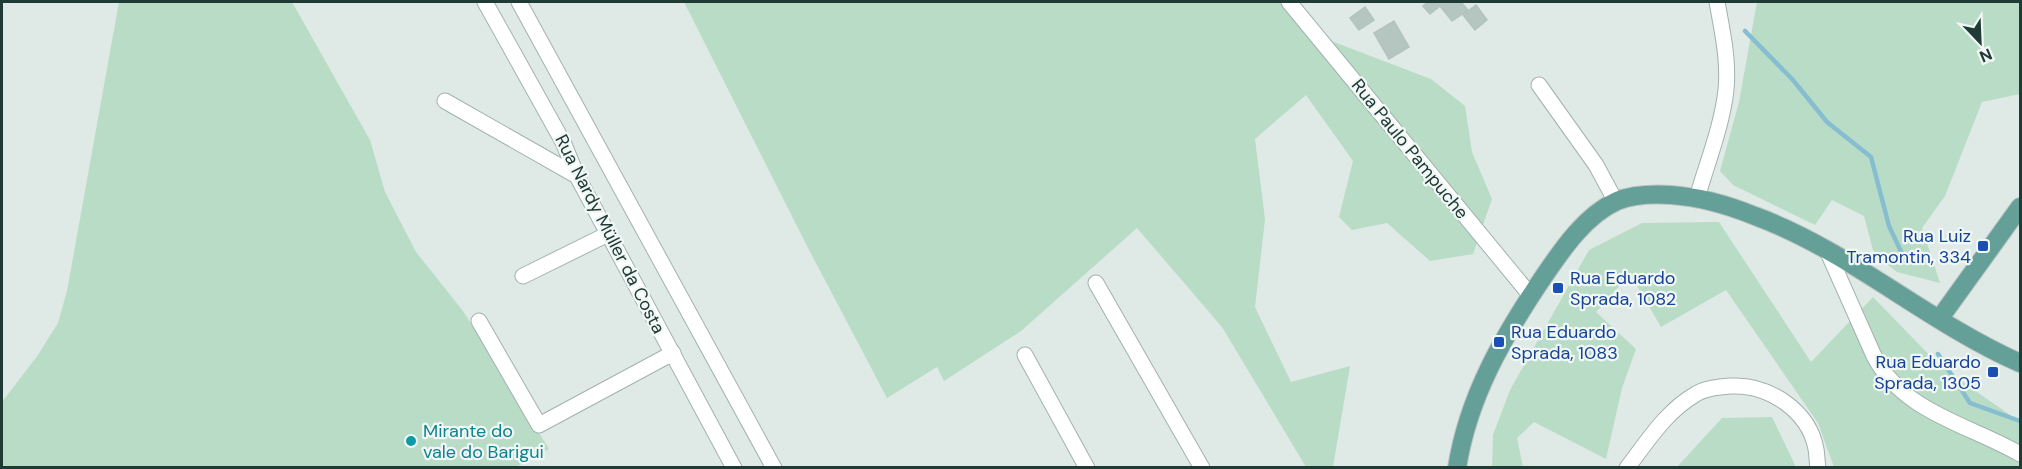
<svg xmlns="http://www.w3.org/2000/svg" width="2022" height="469" font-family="'DM Sans',sans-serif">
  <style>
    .green { fill: #b8dcc5 }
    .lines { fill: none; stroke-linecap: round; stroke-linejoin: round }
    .stream { stroke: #87bdd0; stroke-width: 4.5 }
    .building { fill: #b5c5c0; stroke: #b2c4be; stroke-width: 1.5 }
    .minor-casing { stroke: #a2b2ae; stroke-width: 17 }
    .major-casing { stroke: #bcc4c3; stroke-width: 20 }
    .minor { stroke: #fff; stroke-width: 15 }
    .major { stroke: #64a097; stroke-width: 18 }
    .transit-dot { fill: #1a4fb4; stroke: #f0f7f4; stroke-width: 2 }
    .culture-dot { fill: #0f9aa8; stroke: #f0f7f4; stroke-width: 2 }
    .labels { text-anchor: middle; stroke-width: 4.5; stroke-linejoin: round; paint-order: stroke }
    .street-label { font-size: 18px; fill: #203a36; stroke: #f0f7f4 }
    .transit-label { font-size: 18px; fill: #164399; stroke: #f0f7f4; text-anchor: end }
    .culture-label { font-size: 18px; fill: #0d838f; stroke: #f0f7f4; text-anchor: start }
  </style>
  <rect width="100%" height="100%" fill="#dfeae7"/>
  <!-- green -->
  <g class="green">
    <path d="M 119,2 L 292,2 L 370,140 L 385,192 L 416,252 L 463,311 L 549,449 L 514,468 L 2,467 L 2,402 L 38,355 L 58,323 L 67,291 Z"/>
    <path d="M 684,2 L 1289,2 L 1326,39 L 1431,79 L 1465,106 L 1472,152 L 1492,199 L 1473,254 L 1430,261 L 1387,223 L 1352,230 L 1339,217 L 1353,161 L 1306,95 L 1255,139 L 1265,219 L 1255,307 L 1291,382 L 1350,366 L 1333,467 L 1306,467 L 1222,327 L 1137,228 L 1021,331 L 944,381 L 937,367 L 887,398 L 806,244 Z"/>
    <path d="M 1757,2 L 2020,2 L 2020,94 L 1982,102 L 1945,196 L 1922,228 L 1940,283 L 1897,272 L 1874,254 L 1864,216 L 1832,200 L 1815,225 L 1733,185 L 1720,171 L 1739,102 Z"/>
    <path d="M 1719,222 L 1811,362 L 1873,297 L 1940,366 L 2020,422 L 2020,467 L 1834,467 L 1818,423 L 1726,290 L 1661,327 L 1630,274 L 1596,312 L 1636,349 L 1622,388 L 1606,459 L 1534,422 L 1517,438 L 1523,467 L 1492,468 L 1493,435 L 1510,390 L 1589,250 L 1642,223 Z"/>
    <path d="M 1772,417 L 1796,467 L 1677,467 L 1722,418 Z"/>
  </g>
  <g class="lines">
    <!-- stream -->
    <g class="stream">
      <path d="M 1745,31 L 1793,80 L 1827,122 L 1871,157 L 1889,226 L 1905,260"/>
      <path d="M 1938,354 L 1970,403 L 2020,421"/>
    </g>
  </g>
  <!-- building -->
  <g class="building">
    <path d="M 1428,2 L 1461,2 L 1468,10 L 1452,21 L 1440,6 L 1430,14 L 1423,6 Z"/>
    <path d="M 1476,5 L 1487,20 L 1475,30 L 1463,15 Z"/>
    <path d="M 1365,7 L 1374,20 L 1359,30 L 1350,18 Z"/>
    <path d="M 1394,21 L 1409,47 L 1389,59 L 1374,33 Z"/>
  </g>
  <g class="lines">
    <defs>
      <g id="minor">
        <path d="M 485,2 L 563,142 L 577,176 L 734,468"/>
        <path d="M 519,2 L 774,468"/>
        <path d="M 1289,2 L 1531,296"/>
        <path d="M 1539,85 L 1596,165 L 1616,202"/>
        <path d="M 445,101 L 577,176"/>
        <path d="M 1697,198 C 1707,163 1722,126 1726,90 C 1729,60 1722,30 1717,2"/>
        <path d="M 1826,248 L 1874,356 C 1904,413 1968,424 2020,454"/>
        <path d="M 523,276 L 608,234"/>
        <path d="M 1096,283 L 1202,468"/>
        <path d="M 479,321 L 539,425 L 673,353"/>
        <path d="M 1025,355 L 1087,468"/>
        <path d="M 1627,468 C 1647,442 1666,411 1696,394 C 1706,388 1719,387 1731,386 C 1769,384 1809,411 1816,449 C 1817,455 1817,462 1818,468"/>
      </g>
      <g id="major">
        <path d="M 1940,318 L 2020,207"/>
        <path d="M 1457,468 C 1468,397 1503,337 1542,279 C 1561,251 1585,215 1617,201 C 1634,194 1654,194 1671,195 C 1700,197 1728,205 1755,216 C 1850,251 1927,322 2020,363"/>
      </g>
    </defs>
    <!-- minor casing -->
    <use href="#minor" class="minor-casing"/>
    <!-- major casing -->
    <use href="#major" class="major-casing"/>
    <!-- minor -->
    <use href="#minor" class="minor"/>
    <!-- major -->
    <use href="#major" class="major"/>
  </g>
  <!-- markers -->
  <g class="transit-dot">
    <rect x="1977" y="240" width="12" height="12" rx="3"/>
    <rect x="1552" y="282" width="12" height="12" rx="3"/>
    <rect x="1493" y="336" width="12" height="12" rx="3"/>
    <rect x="1987" y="366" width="12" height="12" rx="3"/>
  </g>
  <circle class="culture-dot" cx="411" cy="441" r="6"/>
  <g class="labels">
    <!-- street labels -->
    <g class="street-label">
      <text transform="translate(1410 149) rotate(51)" y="6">Rua Paulo Pampuche</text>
      <text transform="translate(610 234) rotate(63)" y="6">Rua Nardy Müller da Costa</text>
    </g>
    <!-- transit labels -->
    <g class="transit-label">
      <text x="1971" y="242">Rua Luiz<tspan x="1971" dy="21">Tramontin, 334</tspan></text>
      <text x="1570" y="284" text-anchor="start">Rua Eduardo<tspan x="1570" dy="21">Sprada, 1082</tspan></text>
      <text x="1511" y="338" text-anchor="start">Rua Eduardo<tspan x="1511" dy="21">Sprada, 1083</tspan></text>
      <text x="1981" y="368">Rua Eduardo<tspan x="1981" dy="21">Sprada, 1305</tspan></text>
    </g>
    <!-- culture labels -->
    <g class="culture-label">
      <text x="423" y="437">Mirante do<tspan x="423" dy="21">vale do Barigui</tspan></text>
    </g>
  </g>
  <!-- border -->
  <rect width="2022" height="469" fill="none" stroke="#203a36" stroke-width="6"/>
  <!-- north arrow -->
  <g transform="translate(1980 42) rotate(157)" stroke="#f0f7f4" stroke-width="4.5" paint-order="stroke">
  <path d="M0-4.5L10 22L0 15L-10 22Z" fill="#203a36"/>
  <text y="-9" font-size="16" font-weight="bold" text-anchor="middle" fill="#203a36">N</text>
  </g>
</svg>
